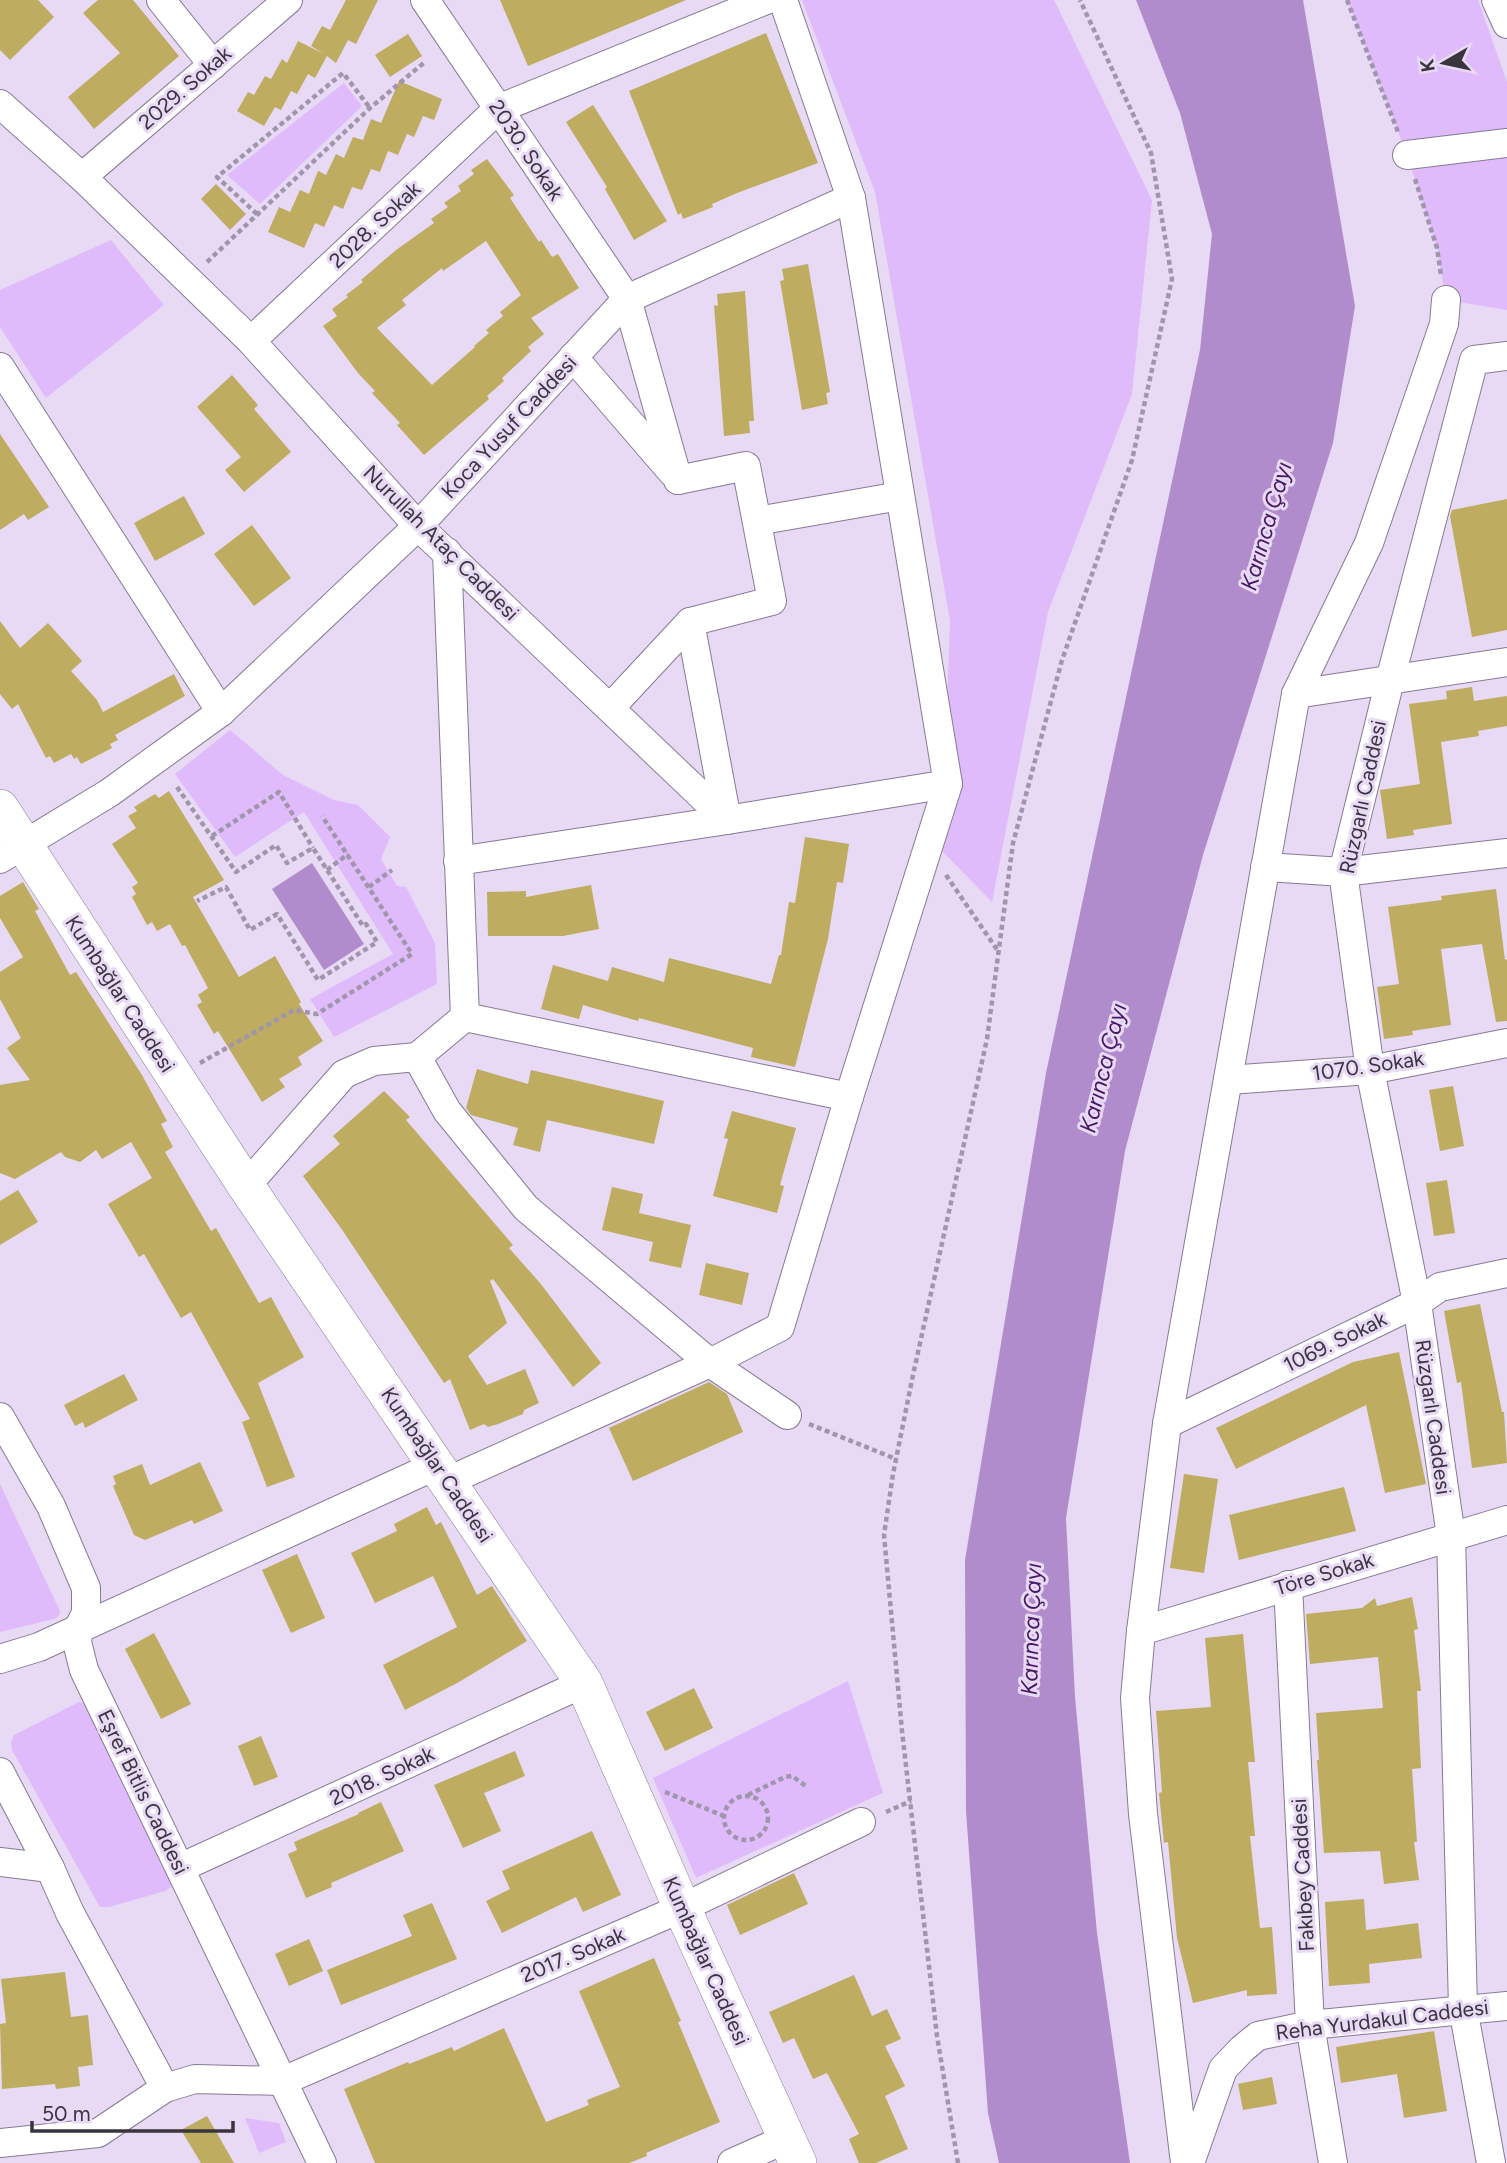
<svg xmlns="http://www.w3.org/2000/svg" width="1507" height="2163" font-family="Figtree,sans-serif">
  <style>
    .green { fill: #dfbbfb }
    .water { fill: #b08ccc }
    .building { fill: #beac60; fill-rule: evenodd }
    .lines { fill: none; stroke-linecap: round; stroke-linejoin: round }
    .minor-casing { stroke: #877a93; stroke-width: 30 }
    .major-casing { stroke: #877a93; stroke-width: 38 }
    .path { stroke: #a095aa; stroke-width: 4.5; stroke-dasharray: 5 3.5; stroke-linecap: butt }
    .minor { stroke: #fff; stroke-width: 28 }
    .major { stroke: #fff; stroke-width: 37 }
    .labels { text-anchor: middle; stroke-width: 6; stroke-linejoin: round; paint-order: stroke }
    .street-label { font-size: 21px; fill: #3a343f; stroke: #e8d9f5 }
    .water-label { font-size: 23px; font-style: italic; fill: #471864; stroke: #e8d9f5 }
  </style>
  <rect width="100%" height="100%" fill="#e8d9f5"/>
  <!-- green -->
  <g class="green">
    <path d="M 802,0 L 1054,0 L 1152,200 L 1132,394 L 1048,612 L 992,902 L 942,851 L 950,621 L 875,192 Z"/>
    <path d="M 1347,0 L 1478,0 L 1507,82 L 1507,310 L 1446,300 L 1437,248 L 1407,155 Z"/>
    <path d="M 344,83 L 362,106 L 260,204 L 227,175 Z"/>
    <path d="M 111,240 L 164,305 L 46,398 L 0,327 L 0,290 Z"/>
    <path d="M 230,730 L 283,775 L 334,800 L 358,805 L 390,837 L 381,859 L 397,886 L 406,887 L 435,943 L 437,984 L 334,1037 L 310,999 L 393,954 L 304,812 L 235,857 L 175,774 Z"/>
    <path d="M 0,1484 L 60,1611 L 59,1616 L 54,1619 L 0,1632 Z"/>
    <path d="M 848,1681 L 883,1793 L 696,1878 L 653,1778 Z"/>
    <path d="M 79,1702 L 87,1704 L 175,1881 L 171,1887 L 165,1891 L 109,1907 L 100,1907 L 12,1750 L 11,1742 L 14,1735 Z"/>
    <path d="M 245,2118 L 279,2123 L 286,2142 L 259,2153 Z"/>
  </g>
  <!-- water -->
  <g class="water">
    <path d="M 1136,0 L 1303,0 L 1355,306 L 1333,443 L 1203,855 L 1125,1151 L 1066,1518 L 1075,1697 L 1097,1933 L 1130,2163 L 999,2163 L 988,2113 L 966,1811 L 965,1560 L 1046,1073 L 1200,350 L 1212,234 L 1180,113 Z"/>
    <path d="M 312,863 L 364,944 L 324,970 L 272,889 Z"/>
  </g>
  <!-- building -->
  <g class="building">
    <path d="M 0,0 L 38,0 L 54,17 L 10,60 L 0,50 Z"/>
    <path d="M 98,0 L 133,0 L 179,56 L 94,129 L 68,97 L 120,53 L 83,13 Z"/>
    <path d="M 346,0 L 378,0 L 356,44 L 348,40 L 336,63 L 327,56 L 315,78 L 308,74 L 297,94 L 291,91 L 281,110 L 275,107 L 264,126 L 237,111 L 248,92 L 254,95 L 265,76 L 271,79 L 282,59 L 287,63 L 298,41 L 324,54 L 311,46 L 322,26 L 330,30 Z"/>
    <path d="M 500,0 L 686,0 L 528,66 Z"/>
    <path d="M 766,33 L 818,163 L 737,193 L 712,204 L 713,207 L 683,219 L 681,213 L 678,215 L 629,91 Z"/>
    <path d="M 408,34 L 422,56 L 390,77 L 375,55 Z"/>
    <path d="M 399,81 L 442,99 L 434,120 L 423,116 L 414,137 L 407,134 L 398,155 L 388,151 L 380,172 L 371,169 L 362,190 L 352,187 L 343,209 L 334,205 L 324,227 L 315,223 L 304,248 L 268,232 L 279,207 L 290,212 L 300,190 L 309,194 L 318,171 L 326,175 L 336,154 L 344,158 L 353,137 L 363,140 L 371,119 L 381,123 Z"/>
    <path d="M 593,105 L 667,221 L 634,240 L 605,189 L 607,187 L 566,122 Z"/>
    <path d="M 487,159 L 514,195 L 510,198 L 539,242 L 541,240 L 552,257 L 558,254 L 579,288 L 531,318 L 544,334 L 528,347 L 531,351 L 502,378 L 504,381 L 487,396 L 489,399 L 424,455 L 397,425 L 400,423 L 372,393 L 375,391 L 358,373 L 323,326 L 337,316 L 332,309 L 348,297 L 346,295 L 363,282 L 361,280 L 396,250 L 434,223 L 431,219 L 448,207 L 444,203 L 461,191 L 458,186 L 474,174 L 471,170 ZM 486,241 L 521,295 L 500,312 L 503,316 L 486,330 L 489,333 L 474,346 L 475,347 L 432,385 L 377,328 L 406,305 L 402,300 L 442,268 L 443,271 Z"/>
    <path d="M 216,184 L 246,214 L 230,230 L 201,199 Z"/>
    <path d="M 808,264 L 830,392 L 826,393 L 828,404 L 802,410 L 780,281 L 784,280 L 782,269 Z"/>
    <path d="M 745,291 L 754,421 L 749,421 L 750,433 L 724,436 L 714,305 L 718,306 L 717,294 Z"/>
    <path d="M 232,375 L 258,405 L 254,409 L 291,452 L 244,492 L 225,470 L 241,457 L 197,407 Z"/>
    <path d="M 0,434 L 49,507 L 28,520 L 24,514 L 0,530 Z"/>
    <path d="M 184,496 L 205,534 L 155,561 L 134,523 Z"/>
    <path d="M 1507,499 L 1507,630 L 1472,637 L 1450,516 L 1452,510 Z"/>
    <path d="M 252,525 L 291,578 L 254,606 L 214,554 Z"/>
    <path d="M 0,621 L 20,648 L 48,623 L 82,661 L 71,671 L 97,700 L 103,712 L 174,674 L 185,696 L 115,735 L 118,740 L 110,744 L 112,748 L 81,764 L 77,757 L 74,759 L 71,754 L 54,763 L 50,756 L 46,758 L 18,704 L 12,709 L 0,694 Z"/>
    <path d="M 1472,687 L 1474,701 L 1507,696 L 1507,726 L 1478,731 L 1479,736 L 1441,742 L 1452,824 L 1413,830 L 1414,835 L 1387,839 L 1380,790 L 1420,784 L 1409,704 L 1447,699 L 1446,691 Z"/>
    <path d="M 169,791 L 224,880 L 193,897 L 239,977 L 275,956 L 301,1002 L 299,1004 L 323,1041 L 298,1057 L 302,1065 L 279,1079 L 285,1087 L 262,1102 L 218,1031 L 214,1034 L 197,1005 L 202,1002 L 198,995 L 208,988 L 185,945 L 182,946 L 170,924 L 157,931 L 152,922 L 147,925 L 132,897 L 136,894 L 132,887 L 138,883 L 112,844 L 136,828 L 128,816 L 137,811 L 134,807 L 155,794 L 159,798 Z"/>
    <path d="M 805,837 L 849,844 L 843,883 L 837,882 L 828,939 L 795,1067 L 751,1057 L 753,1048 L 639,1018 L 638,1021 L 583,1005 L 579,1019 L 541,1009 L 553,965 L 608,981 L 612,967 L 664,982 L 669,958 L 771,984 L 779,955 L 781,955 L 789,902 L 795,903 Z"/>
    <path d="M 23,882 L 39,909 L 35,911 L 70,975 L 76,972 L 142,1075 L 167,1121 L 161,1124 L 173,1147 L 165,1152 L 211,1231 L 216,1228 L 259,1303 L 271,1297 L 304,1357 L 258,1383 L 295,1477 L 267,1487 L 242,1422 L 250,1419 L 191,1312 L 181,1318 L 144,1254 L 139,1257 L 108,1204 L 152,1178 L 131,1142 L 102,1159 L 96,1150 L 80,1162 L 65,1157 L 61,1152 L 15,1179 L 0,1173 L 0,1085 L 30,1080 L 7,1048 L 21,1038 L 0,999 L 0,972 L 23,957 L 0,918 L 0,896 Z"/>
    <path d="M 591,885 L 599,929 L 563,936 L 488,936 L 487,892 L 526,891 L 526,897 Z"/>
    <path d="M 1496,889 L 1505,960 L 1507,959 L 1507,1021 L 1496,1022 L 1482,944 L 1441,949 L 1451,1025 L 1412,1031 L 1413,1035 L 1384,1039 L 1377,987 L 1399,984 L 1388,907 L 1442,900 L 1441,896 Z"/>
    <path d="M 477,1069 L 528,1084 L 531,1070 L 664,1101 L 654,1144 L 547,1120 L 540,1152 L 513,1145 L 518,1128 L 471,1115 L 466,1108 Z"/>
    <path d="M 1453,1086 L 1464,1146 L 1440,1151 L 1429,1090 Z"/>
    <path d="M 384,1091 L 410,1117 L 406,1120 L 513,1245 L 509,1248 L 540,1283 L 601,1363 L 573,1387 L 493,1279 L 490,1281 L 507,1323 L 468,1356 L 487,1385 L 525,1369 L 539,1403 L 524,1410 L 523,1414 L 498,1424 L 488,1427 L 484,1424 L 470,1430 L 450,1379 L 444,1383 L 343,1231 L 303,1176 L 340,1144 L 333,1136 Z"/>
    <path d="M 732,1111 L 796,1128 L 780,1185 L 784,1186 L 777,1213 L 713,1196 L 728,1139 L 724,1138 Z"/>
    <path d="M 1447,1180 L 1455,1233 L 1434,1236 L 1426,1183 Z"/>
    <path d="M 612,1187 L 643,1194 L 639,1213 L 691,1225 L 681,1268 L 649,1261 L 653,1242 L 602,1230 Z"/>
    <path d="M 18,1190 L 38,1222 L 0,1245 L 0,1201 Z"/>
    <path d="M 706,1263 L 749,1273 L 742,1305 L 699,1295 Z"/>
    <path d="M 1480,1304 L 1502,1412 L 1504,1412 L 1507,1463 L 1472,1468 L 1461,1382 L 1457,1383 L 1444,1311 Z"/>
    <path d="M 1399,1352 L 1426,1484 L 1385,1493 L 1366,1405 L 1236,1469 L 1216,1428 L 1353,1362 Z"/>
    <path d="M 124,1374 L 138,1400 L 85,1428 L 83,1422 L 75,1426 L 64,1405 Z"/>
    <path d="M 709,1382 L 727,1394 L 743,1432 L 633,1481 L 609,1428 Z"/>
    <path d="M 200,1462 L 223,1511 L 194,1524 L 192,1520 L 145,1540 L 134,1535 L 113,1486 L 116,1484 L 113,1476 L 142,1464 L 150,1485 Z"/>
    <path d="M 1184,1474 L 1218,1479 L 1204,1573 L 1170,1568 Z"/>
    <path d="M 1344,1487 L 1356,1531 L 1239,1560 L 1229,1515 Z"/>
    <path d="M 427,1507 L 436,1525 L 441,1522 L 477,1595 L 492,1586 L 527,1641 L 459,1682 L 405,1710 L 383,1665 L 457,1627 L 433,1576 L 375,1603 L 351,1553 L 397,1531 L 394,1524 Z"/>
    <path d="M 297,1554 L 325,1618 L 291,1633 L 262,1570 Z"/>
    <path d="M 1412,1597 L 1418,1629 L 1414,1630 L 1421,1691 L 1417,1691 L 1421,1768 L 1412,1769 L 1417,1842 L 1414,1842 L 1419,1880 L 1384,1884 L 1380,1851 L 1324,1853 L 1317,1760 L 1319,1760 L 1316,1713 L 1383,1708 L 1378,1657 L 1310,1664 L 1306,1614 L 1362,1608 L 1375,1598 L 1377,1606 Z"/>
    <path d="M 154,1633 L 191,1704 L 161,1719 L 125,1649 Z"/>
    <path d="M 1243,1634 L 1255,1762 L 1248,1762 L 1255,1836 L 1250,1836 L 1260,1928 L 1272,1927 L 1277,1994 L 1247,1996 L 1247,1990 L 1193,2003 L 1177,1938 L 1168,1842 L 1164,1843 L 1159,1793 L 1162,1792 L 1156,1711 L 1211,1707 L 1205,1638 Z"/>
    <path d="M 694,1688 L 713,1728 L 665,1751 L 646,1712 Z"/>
    <path d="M 261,1736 L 278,1777 L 254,1786 L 238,1746 Z"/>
    <path d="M 515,1751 L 525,1776 L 484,1793 L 501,1831 L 463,1848 L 434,1785 Z"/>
    <path d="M 381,1802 L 404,1851 L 331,1883 L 332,1887 L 306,1898 L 288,1854 L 297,1850 L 294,1842 L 359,1814 L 358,1813 Z"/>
    <path d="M 592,1831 L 621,1895 L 583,1912 L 576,1897 L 502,1933 L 486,1901 L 510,1889 L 502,1871 Z"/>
    <path d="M 794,1873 L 808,1904 L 740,1935 L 727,1905 Z"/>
    <path d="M 1364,1899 L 1366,1930 L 1418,1923 L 1422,1958 L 1369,1964 L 1370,1983 L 1329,1986 L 1325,1902 Z"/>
    <path d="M 432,1903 L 457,1959 L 341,2005 L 327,1970 L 412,1936 L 403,1915 Z"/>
    <path d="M 309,1939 L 323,1971 L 289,1986 L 275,1954 Z"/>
    <path d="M 654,1958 L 681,2021 L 678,2022 L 720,2122 L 646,2153 L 647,2156 L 629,2163 L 375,2163 L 344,2089 L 408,2062 L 409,2064 L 452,2047 L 454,2051 L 504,2028 L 546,2122 L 589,2105 L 587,2100 L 620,2087 L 579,1991 Z"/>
    <path d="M 65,1972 L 71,2017 L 88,2015 L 93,2065 L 78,2067 L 80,2086 L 56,2089 L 55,2084 L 2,2089 L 0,2024 L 6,2023 L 1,1979 Z"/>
    <path d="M 854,1975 L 872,2016 L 887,2009 L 901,2039 L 885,2046 L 905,2086 L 885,2096 L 908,2149 L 876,2163 L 859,2163 L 849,2139 L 859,2134 L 827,2073 L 813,2079 L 794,2038 L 783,2043 L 769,2012 Z"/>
    <path d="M 1434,2031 L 1447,2111 L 1404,2118 L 1397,2074 L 1341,2083 L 1336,2047 Z"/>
    <path d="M 1272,2077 L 1277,2104 L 1243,2110 L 1238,2084 Z"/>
    <path d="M 207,2116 L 234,2163 L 201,2163 L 181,2130 Z"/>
  </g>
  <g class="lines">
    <defs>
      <g id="minor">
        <path d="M 161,0 L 213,65"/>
        <path d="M 425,0 L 627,299 L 678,480"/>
        <path d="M 1496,0 L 1507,24"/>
        <path d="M 0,104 L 82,177 L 251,341 L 418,526 L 727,820 L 948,784"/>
        <path d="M 1407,155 L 1507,143"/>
        <path d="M 82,177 L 288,0"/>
        <path d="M 251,341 L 498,109 L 766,0"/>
        <path d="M 573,357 L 672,472"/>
        <path d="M 0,367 L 221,712"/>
        <path d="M 757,521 L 900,496"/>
        <path d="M 447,552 L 465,1017 L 417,1057 L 447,1111 L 526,1208 L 710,1363 L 787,1415"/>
        <path d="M 1296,694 L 1507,662"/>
        <path d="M 610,708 L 690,622 L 772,601 L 746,466 L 678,480"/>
        <path d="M 0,859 L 109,793 L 221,712 L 418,526 L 627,299 L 851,198"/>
        <path d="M 458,861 L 727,820 L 690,622"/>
        <path d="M 1265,867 L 1343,872 L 1507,853"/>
        <path d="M 465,1017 L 849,1097"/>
        <path d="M 1228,1080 L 1370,1070 L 1507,1043"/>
        <path d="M 246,1186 L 344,1074 L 374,1061 L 417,1057"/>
        <path d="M 0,1417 L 51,1506 L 86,1588 L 86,1613 L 79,1627 L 77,1642 L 84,1670 L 322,2163"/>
        <path d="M 1167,1424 L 1417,1303 L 1440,1287 L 1507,1273"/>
        <path d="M 448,1481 L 710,1363 L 780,1327 L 849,1097 L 948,784 L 851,198 L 783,0"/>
        <path d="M 1288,1585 L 1310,2025 L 1333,2163"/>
        <path d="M 1141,1631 L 1507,1520"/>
        <path d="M 0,1659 L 39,1647 L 437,1465"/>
        <path d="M 0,1772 L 50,1868"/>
        <path d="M 0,1862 L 50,1868 L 70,1913 L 165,2088"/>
        <path d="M 180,1868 L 584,1683"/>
        <path d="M 0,2143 L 98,2133 L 165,2088 L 195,2079 L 283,2081 L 682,1908 L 861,1822"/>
        <path d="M 732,2163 L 786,2139"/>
        <path d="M 1185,2163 L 1143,1814 L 1135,1698 L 1141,1631 L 1167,1424 L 1296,694 L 1369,543 L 1444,324 L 1446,300"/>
        <path d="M 1190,2163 L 1223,2069 L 1242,2049 L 1258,2036 L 1310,2025 L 1507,2006"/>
        <path d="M 1491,2163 L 1463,2008 L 1451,1536 L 1417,1303 L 1370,1070 L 1343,872 L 1390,680 L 1474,360 L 1507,356"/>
      </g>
      <path id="major" d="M 0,808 L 246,1186 L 584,1683 L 682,1908 L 798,2163"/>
    </defs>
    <!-- minor casing -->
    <use href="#minor" class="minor-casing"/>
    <!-- major casing -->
    <use href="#major" class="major-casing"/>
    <!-- path -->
    <g class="path">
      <path d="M 1347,0 L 1398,132"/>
      <path d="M 1415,179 L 1437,248 L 1441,275"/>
      <path d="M 257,214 L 217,177 L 343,73 L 370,108"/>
      <path d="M 207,262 L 370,108 L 426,61"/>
      <path d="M 177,787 L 236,872 L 276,845 L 287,863 L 313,848 L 363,926 L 366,924 L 377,942 L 318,980 L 277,914 L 250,930 L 226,887 L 197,901"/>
      <path d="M 212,836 L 279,792 L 313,848"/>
      <path d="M 327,870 L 348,854"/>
      <path d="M 946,875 L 998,951"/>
      <path d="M 369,887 L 392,870"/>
      <path d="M 200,1063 L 294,1010 L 317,1014 L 412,954 L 322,816"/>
      <path d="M 809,1424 L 896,1459"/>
      <path d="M 665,1792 L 724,1816"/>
      <path d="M 748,1795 L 785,1777 L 792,1776 L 806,1786"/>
      <circle cx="746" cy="1818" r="22"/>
      <path d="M 886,1812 L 911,1801"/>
      <path d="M 958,2163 L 937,2036 L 902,1731 L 884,1535 L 893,1474 L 913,1375 L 987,1039 L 1013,843 L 1062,660 L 1132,460 L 1172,279 L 1151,153 L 1080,0"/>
    </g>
    <!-- minor -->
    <use href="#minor" class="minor"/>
    <!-- major -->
    <use href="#major" class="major"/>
  </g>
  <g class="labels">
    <!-- street labels -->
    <g class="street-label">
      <text transform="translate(185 88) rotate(-41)" y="7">2029. Sokak</text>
      <text transform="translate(526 150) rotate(56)" y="7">2030. Sokak</text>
      <text transform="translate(375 225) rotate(-43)" y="7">2028. Sokak</text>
      <text transform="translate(509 427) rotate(-47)" y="7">Koca Yusuf Caddesi</text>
      <text transform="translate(441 543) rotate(45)" y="7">Nurullah Ataç Caddesi</text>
      <text transform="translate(1363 797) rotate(-78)" y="7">Rüzgarlı Caddesi</text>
      <text transform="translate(120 994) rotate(57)" y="7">Kumbağlar Caddesi</text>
      <text transform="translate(1368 1066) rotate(-8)" y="7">1070. Sokak</text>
      <text transform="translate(1335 1342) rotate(-26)" y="7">1069. Sokak</text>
      <text transform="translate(1433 1417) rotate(82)" y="7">Rüzgarlı Caddesi</text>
      <text transform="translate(437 1465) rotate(56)" y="7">Kumbağlar Caddesi</text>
      <text transform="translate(1324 1574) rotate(-17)" y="7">Töre Sokak</text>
      <text transform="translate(382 1776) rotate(-25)" y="7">2018. Sokak</text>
      <text transform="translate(143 1792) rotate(64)" y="7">Eşref Bitlis Caddesi</text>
      <text transform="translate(1303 1875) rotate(-93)" y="7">Fakıbey Caddesi</text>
      <text transform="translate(573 1955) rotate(-23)" y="7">2017. Sokak</text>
      <text transform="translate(706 1961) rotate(66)" y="7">Kumbağlar Caddesi</text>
      <text transform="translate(1382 2020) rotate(-7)" y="7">Reha Yurdakul Caddesi</text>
    </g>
    <!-- water labels -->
    <g class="water-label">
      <text transform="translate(1266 526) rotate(-74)" y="8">Karınca Çayı</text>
      <text transform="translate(1103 1068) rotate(-76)" y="8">Karınca Çayı</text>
      <text transform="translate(1031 1629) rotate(-88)" y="8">Karınca Çayı</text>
    </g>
  </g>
  <!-- north arrow -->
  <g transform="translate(1444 63) rotate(261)" stroke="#e8d9f5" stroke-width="5" paint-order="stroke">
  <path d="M0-5L12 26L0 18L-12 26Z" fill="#3a343f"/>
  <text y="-10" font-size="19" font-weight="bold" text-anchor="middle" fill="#3a343f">K</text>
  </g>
  <!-- scale -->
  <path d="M32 2121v10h201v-10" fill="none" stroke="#3a343f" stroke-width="3.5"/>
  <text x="42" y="2121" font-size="21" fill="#3a343f" stroke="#e8d9f5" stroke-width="5" paint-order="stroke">50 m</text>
</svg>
